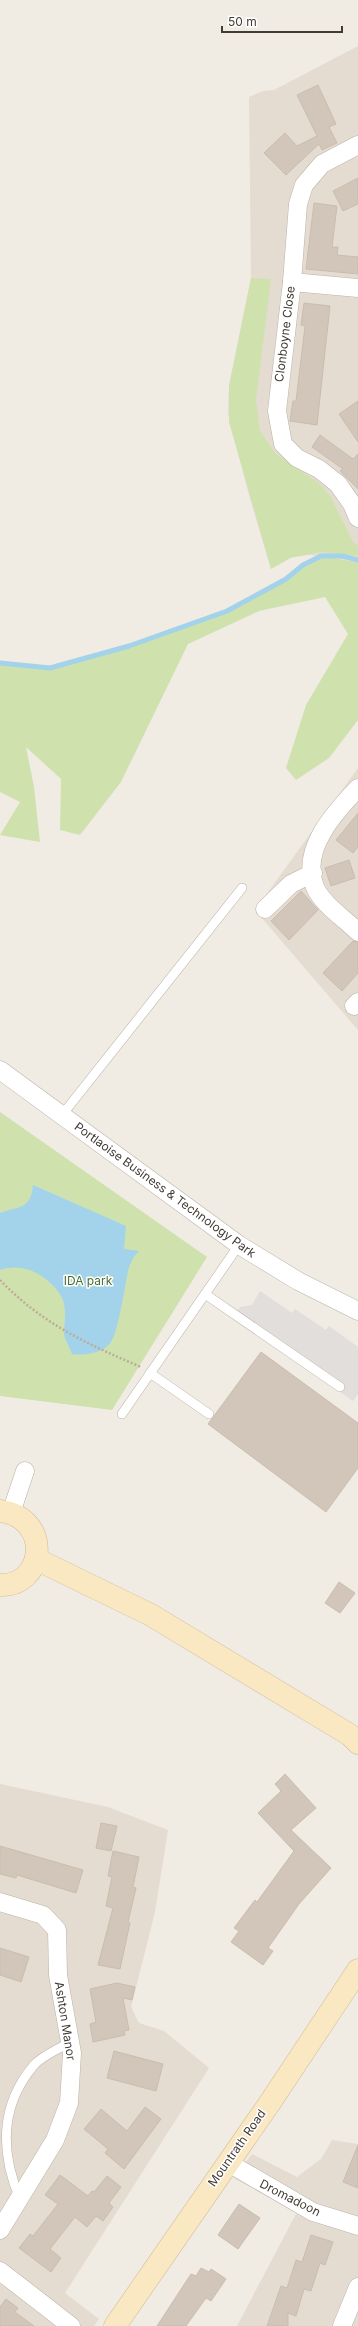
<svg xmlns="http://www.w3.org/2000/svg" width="358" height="2326" font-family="Inter,sans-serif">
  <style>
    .residential { fill: #e4dcd1 }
    .green { fill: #cfe2ae }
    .parking { fill: #e1dedb }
    .water { fill: #a2d3ea }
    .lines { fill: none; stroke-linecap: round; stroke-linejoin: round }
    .stream { stroke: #a2d3ea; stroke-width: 5 }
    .building { fill: #d1c6b9; stroke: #cbbdad }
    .lane-casing { stroke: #bbb2a7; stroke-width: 10 }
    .street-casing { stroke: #bbb2a7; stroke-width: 19 }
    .secondary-casing { stroke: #ceba96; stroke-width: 23 }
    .path { stroke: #bcac99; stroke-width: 2.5; stroke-dasharray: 2 2; stroke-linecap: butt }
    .lane { stroke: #fff; stroke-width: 9 }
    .street { stroke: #fff; stroke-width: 18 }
    .secondary { stroke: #fae8c3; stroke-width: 22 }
    .labels { text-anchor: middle; stroke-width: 3; stroke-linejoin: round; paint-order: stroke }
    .street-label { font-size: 12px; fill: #423b34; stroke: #fff }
    .park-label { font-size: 12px; fill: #4b6f2c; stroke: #fff }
  </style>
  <rect width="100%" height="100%" fill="#f0ebe3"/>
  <!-- residential -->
  <g class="residential">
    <path d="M 358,46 L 358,561 L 310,555 L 294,556 L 271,569 L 249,495 L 228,413 L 229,386 L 251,278 L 249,97 L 263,91 L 274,90 Z"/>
    <path d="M 358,768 L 358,1030 L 255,910 Z"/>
    <path d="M 0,1784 L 108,1807 L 168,1830 L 155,1912 L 131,2007 L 139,2023 L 164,2031 L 209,2068 L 65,2293 L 99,2319 L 94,2326 L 0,2326 Z"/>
    <path d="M 332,2140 L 358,2144 L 358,2326 L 237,2326 L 296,2214 L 325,2227 L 233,2178 L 252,2154 L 297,2177 L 321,2159 Z"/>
  </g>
  <!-- green -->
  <g class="green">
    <path d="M 251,278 L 271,279 L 256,400 L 260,431 L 276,454 L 320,484 L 331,497 L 353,542 L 358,546 L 358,556 L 322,552 L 290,558 L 271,569 L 229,422 L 229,386 Z"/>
    <path d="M 321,556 L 358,562 L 358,720 L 329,758 L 296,780 L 286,768 L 306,705 L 348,634 L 325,597 L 259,611 L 188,644 L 121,782 L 80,835 L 60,830 L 61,779 L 26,747 L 34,787 L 40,842 L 0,835 L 20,802 L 0,792 L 0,662 L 50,668 L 142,641 L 227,611 Z"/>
    <path d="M 0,1112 L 207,1257 L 112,1410 L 0,1396 Z"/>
  </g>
  <!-- parking -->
  <path class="parking" d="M 260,1291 L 292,1313 L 295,1309 L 326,1330 L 329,1326 L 358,1347 L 358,1394 L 353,1401 L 233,1317 L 240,1307 L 252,1305 Z"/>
  <!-- water -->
  <path class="water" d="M 33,1185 L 126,1226 L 124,1249 L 139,1251 L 133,1258 L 129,1267 C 125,1283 119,1330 111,1342 C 104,1353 84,1356 72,1354 C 70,1348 65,1340 64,1334 C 64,1322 67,1313 63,1300 C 62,1297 59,1293 57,1290 C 42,1272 22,1263 0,1270 L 0,1213 C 20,1206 31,1209 33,1185 Z"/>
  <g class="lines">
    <!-- stream -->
    <path class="stream" d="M 0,663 L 50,668 L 129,646 L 227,611 L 286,579 L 303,565 L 321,556 L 342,556 L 358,560"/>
  </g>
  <!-- building -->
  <g class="building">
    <path d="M 318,85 L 336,124 L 329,127 L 337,143 L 322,150 L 319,144 L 286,175 L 264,153 L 285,133 L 297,146 L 317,136 L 297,95 Z"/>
    <path d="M 358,178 L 358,204 L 343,211 L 333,191 Z"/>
    <path d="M 314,203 L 337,206 L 332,247 L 338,247 L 337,255 L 358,257 L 358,274 L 306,269 Z"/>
    <path d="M 304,303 L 330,306 L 317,425 L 290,421 L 293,401 L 296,401 L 305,326 L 301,325 Z"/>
    <path d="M 358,401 L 358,442 L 339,414 Z"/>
    <path d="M 320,435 L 353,459 L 358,454 L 358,489 L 340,471 L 343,469 L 312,447 Z"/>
    <path d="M 358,813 L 358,847 L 353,853 L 336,840 Z"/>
    <path d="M 349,860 L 355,878 L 331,886 L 325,868 Z"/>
    <path d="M 301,891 L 318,910 L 289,940 L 271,921 Z"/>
    <path d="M 353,941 L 358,942 L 358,973 L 342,991 L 323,973 Z"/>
    <path d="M 261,1352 L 358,1423 L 358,1468 L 326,1512 L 208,1424 Z"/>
    <path d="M 339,1582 L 355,1593 L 340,1613 L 325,1603 Z"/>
    <path d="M 285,1774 L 316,1808 L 291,1830 L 331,1868 L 299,1904 L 268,1948 L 273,1951 L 263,1965 L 231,1942 L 239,1931 L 234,1928 L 255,1900 L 257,1902 L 294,1851 L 258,1813 L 281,1791 L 275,1784 Z"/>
    <path d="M 101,1823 L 117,1826 L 111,1851 L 96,1848 Z"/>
    <path d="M 0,1846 L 83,1870 L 76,1893 L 17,1875 L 16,1878 L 0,1874 Z"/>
    <path d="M 113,1851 L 139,1857 L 133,1887 L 136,1888 L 128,1922 L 130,1923 L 120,1969 L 98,1965 L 113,1908 L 106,1906 L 112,1877 L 108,1876 Z"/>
    <path d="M 0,1948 L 29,1957 L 21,1982 L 0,1975 Z"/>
    <path d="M 117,1983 L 135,1987 L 132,2000 L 123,1998 L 129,2030 L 124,2031 L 125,2035 L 93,2042 L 90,2024 L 96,2022 L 90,1989 Z"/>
    <path d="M 114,2051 L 163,2064 L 156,2091 L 107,2078 Z"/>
    <path d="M 145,2107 L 161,2119 L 124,2169 L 105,2153 L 108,2149 L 84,2129 L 101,2109 L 127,2131 Z"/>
    <path d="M 358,2145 L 358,2188 L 343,2182 Z"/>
    <path d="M 60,2175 L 88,2196 L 92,2191 L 94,2192 L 107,2176 L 121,2187 L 109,2203 L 113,2207 L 103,2221 L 96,2216 L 87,2227 L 75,2217 L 50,2249 L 61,2258 L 51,2272 L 19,2248 L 30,2234 L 33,2236 L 58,2204 L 45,2195 Z"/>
    <path d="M 239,2204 L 260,2218 L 238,2249 L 218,2235 Z"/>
    <path d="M 311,2235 L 333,2242 L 325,2265 L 320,2263 L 311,2291 L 304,2289 L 296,2316 L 288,2313 L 288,2326 L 267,2326 L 281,2286 L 287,2288 L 296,2260 L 302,2262 Z"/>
    <path d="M 201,2268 L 209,2272 L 211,2269 L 226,2279 L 211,2301 L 206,2298 L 186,2326 L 157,2326 L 191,2274 L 196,2276 Z"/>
    <path d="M 6,2299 L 18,2308 L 15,2312 L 34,2326 L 0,2326 L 0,2307 Z"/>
  </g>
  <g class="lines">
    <defs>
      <g id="lane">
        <path d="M 62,1115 L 242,888"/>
        <path d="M 205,1294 L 340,1387"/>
        <path d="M 150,1373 L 209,1414"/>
        <path d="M 122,1414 L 239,1245"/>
        <path d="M 20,2199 C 0,2152 0,2105 34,2065 C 43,2055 59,2049 70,2042"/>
      </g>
      <g id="street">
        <path d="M 358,145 L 322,164 L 304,185 L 298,204 L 292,282 L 277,411 L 283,444 L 297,458 L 319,469 L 338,484 L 352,504 L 358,518"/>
        <path d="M 292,282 L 358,288"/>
        <path d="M 358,788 C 334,813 300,850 315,887 C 322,904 345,919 358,932"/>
        <path d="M 265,909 L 291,884 L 313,873"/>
        <path d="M 354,1006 L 358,1002"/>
        <path d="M 0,1070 L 239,1245 L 298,1281 L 358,1311"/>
        <path d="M 11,1513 L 25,1471"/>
        <path d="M 0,1902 L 43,1915 L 57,1930 L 58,1975 L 72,2053 L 69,2103 L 55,2140 L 0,2230"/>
        <path d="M 227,2162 L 313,2212 L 358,2226"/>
        <path d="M 0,2271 L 71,2326"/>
        <path d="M 342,2326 L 358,2287"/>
      </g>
      <g id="secondary">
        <path d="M 0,1511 C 53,1518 45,1587 0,1585"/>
        <path d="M 36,1559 L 151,1615 L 350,1735 L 358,1743"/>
        <path d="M 115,2326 L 269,2104 L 358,1970"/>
      </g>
    </defs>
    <!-- lane casing -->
    <use href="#lane" class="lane-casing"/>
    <!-- street casing -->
    <use href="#street" class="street-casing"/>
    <!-- secondary casing -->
    <use href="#secondary" class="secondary-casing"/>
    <!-- path -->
    <path class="path" d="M 0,1280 C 41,1323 87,1344 141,1367"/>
    <!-- lane -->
    <use href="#lane" class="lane"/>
    <!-- street -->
    <use href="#street" class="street"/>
    <!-- secondary -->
    <use href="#secondary" class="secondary"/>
  </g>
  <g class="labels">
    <!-- street labels -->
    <g class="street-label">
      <text transform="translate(285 334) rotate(-83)" y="4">Clonboyne Close</text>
      <text transform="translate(165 1190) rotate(36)" y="4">Portlaoise Business &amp; Technology Park</text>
      <text transform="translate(65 2021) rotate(81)" y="4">Ashton Manor</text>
      <text transform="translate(237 2148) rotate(-55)" y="4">Mountrath Road</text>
      <text transform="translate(290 2198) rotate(27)" y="4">Dromadoon</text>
    </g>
    <!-- park labels -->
    <g class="park-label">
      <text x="88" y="1285">IDA park</text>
    </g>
  </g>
  <!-- scale -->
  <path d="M222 26v6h120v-6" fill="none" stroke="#423b34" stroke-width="2"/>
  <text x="228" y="26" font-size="12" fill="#423b34" stroke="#ffffff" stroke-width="3" paint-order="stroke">50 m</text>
</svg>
